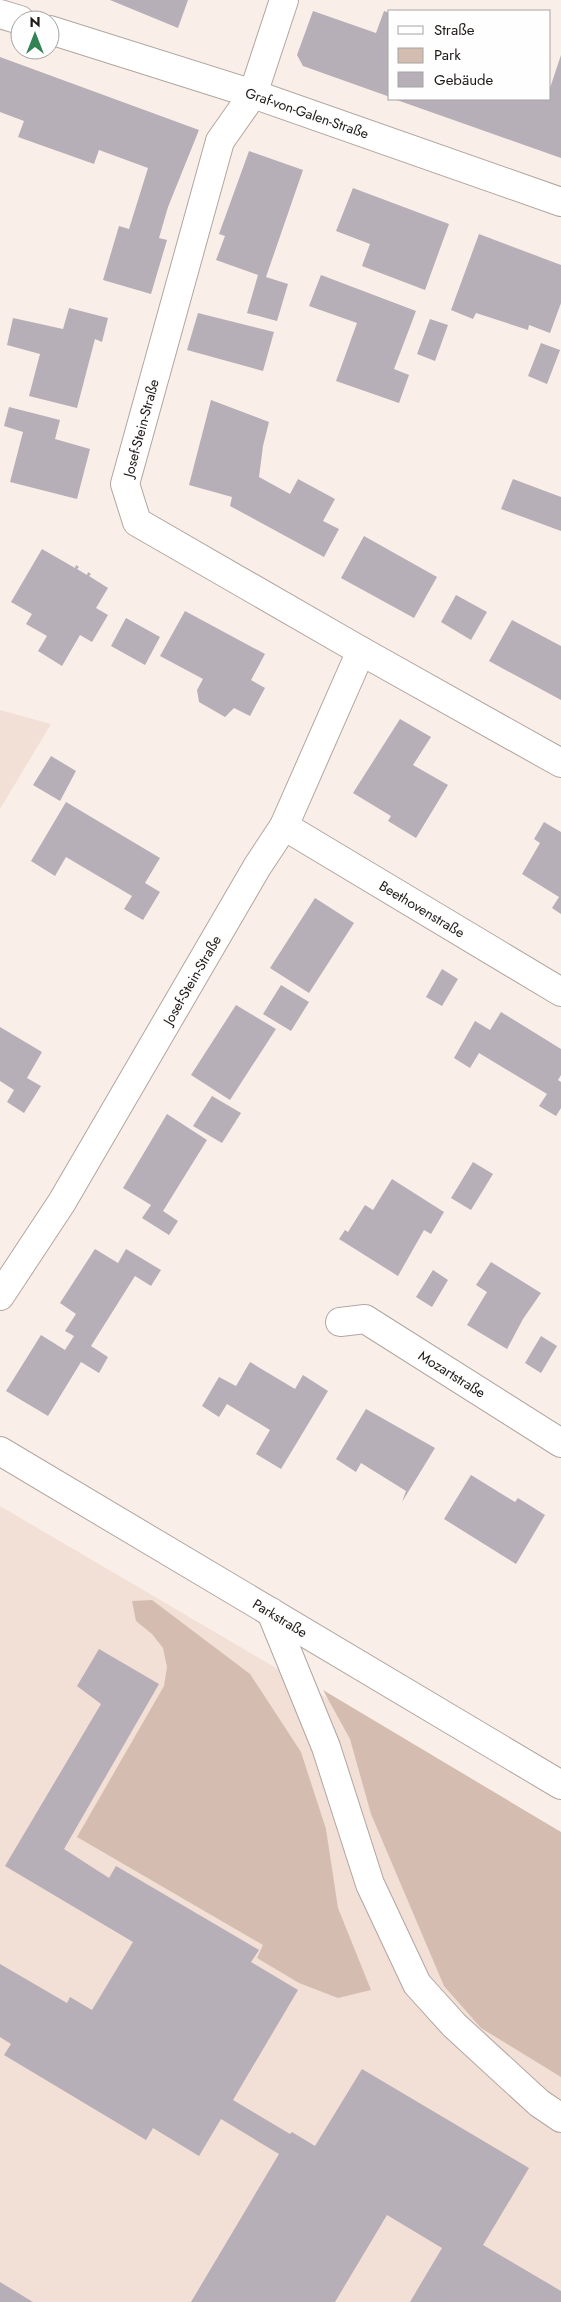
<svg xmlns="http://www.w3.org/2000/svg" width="561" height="2302" font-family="Jost,sans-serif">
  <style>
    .built { fill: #f2dfd5 }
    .green { fill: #d4bdb0 }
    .building { fill: #b7afb8 }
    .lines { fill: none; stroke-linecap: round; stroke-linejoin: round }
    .minor-casing { stroke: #b1a6a0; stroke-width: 30 }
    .minor { stroke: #fff; stroke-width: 28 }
    .labels { text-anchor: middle; stroke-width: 4; stroke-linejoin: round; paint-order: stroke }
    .street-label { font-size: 14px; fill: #1f1a18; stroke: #fefefe }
  </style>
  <rect width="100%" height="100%" fill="#faeee8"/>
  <!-- built -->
  <g class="built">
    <path d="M 0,710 L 51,724 L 0,809 Z"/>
    <path d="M 0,1506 L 561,1835 L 561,2302 L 0,2302 Z"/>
  </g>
  <!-- green -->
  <g class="green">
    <path d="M 152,1600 L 250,1674 L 301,1752 L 326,1829 L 338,1908 L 371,1990 L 338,1998 L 299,1983 L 257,1958 L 263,1945 L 77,1837 L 164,1686 L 167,1667 L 163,1648 L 152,1634 L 136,1621 L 132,1601 Z"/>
    <path d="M 323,1690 L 561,1832 L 561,2077 L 481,2028 L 444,1986 L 371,1814 L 350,1739 Z"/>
  </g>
  <!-- building -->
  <g class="building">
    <path d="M 110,0 L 188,0 L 178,28 Z"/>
    <path d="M 313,11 L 376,33 L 384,11 L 390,13 L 390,97 L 303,66 L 297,55 Z"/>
    <path d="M 561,55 L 561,158 L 394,99 L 550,99 L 550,88 Z"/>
    <path d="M 0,57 L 199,130 L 168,207 L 159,238 L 167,240 L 151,294 L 103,280 L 119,226 L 129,229 L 148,168 L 99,150 L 94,164 L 18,137 L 24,121 L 0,112 Z"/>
    <path d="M 249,151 L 303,170 L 266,277 L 288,284 L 277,321 L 247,313 L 258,275 L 216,260 L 225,236 L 219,234 Z"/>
    <path d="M 353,188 L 449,224 L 425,290 L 362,266 L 370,244 L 336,231 Z"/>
    <path d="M 479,234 L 561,265 L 561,303 L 550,333 L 529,325 L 528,330 L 476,313 L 473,319 L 451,310 Z"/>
    <path d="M 321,275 L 416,311 L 394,369 L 409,375 L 399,403 L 336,381 L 357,323 L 309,306 Z"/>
    <path d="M 69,308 L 108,318 L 102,342 L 95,339 L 77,408 L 29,396 L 40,354 L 7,345 L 13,318 L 63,329 Z"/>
    <path d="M 198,313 L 274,332 L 263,371 L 187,350 Z"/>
    <path d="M 430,319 L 448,325 L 435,361 L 417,354 Z"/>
    <path d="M 541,343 L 560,350 L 547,384 L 528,376 Z"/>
    <path d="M 211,400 L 269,422 L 263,446 L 259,477 L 290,494 L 298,479 L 335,499 L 323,521 L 339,529 L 324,557 L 230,506 L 232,497 L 189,485 Z"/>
    <path d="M 9,407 L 60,420 L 55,439 L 90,449 L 77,499 L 10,482 L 23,432 L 4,426 Z"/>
    <path d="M 513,479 L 561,497 L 561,531 L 501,509 Z"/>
    <path d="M 364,536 L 437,577 L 414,618 L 341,578 Z"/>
    <path d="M 42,549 L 75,568 L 76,565 L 79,567 L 77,569 L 87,575 L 88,572 L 91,574 L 89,576 L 108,588 L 96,608 L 108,615 L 92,642 L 80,635 L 62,666 L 38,651 L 47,636 L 26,624 L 32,614 L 11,602 Z"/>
    <path d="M 456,595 L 487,612 L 471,640 L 441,622 Z"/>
    <path d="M 185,611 L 265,654 L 251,680 L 265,688 L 250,716 L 234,708 L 225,717 L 199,702 L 197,690 L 203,679 L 160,656 Z"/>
    <path d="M 126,618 L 160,637 L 145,665 L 111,646 Z"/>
    <path d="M 512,620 L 561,646 L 561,700 L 489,661 Z"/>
    <path d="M 400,719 L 431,737 L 413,765 L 448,785 L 416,838 L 388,821 L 391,816 L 353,793 Z"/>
    <path d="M 51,756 L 76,771 L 60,801 L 33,785 Z"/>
    <path d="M 66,802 L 160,858 L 145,883 L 160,892 L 143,920 L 124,909 L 132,896 L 66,857 L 55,876 L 31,861 Z"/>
    <path d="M 544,822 L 561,832 L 561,914 L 552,908 L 559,897 L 522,874 L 540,843 L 534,839 Z"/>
    <path d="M 315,898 L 354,923 L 309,993 L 270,968 Z"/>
    <path d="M 442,969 L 458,979 L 442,1006 L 426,997 Z"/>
    <path d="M 281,985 L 309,1002 L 291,1031 L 263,1014 Z"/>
    <path d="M 236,1005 L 276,1029 L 230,1100 L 191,1075 Z"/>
    <path d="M 501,1012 L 561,1049 L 561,1075 L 558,1080 L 561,1082 L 561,1108 L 556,1116 L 539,1106 L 547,1094 L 479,1053 L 470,1068 L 454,1058 L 475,1021 L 490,1030 Z"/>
    <path d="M 0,1027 L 42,1052 L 27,1078 L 41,1086 L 24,1113 L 7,1102 L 14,1090 L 0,1081 Z"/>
    <path d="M 212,1096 L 241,1113 L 222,1143 L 193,1126 Z"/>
    <path d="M 167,1114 L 207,1140 L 163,1211 L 178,1221 L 169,1235 L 142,1218 L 151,1205 L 123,1188 Z"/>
    <path d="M 473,1162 L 493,1174 L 471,1210 L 451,1198 Z"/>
    <path d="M 392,1179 L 444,1212 L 431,1234 L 424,1230 L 398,1276 L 339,1239 L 345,1230 L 348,1232 L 365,1205 L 373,1210 Z"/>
    <path d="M 95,1249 L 118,1263 L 126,1249 L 161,1270 L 151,1286 L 135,1276 L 91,1346 L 108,1357 L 99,1373 L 81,1362 L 48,1416 L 6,1391 L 41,1335 L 65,1350 L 74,1336 L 65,1331 L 76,1314 L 60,1303 Z"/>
    <path d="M 491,1262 L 541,1293 L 523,1319 L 507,1349 L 467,1325 L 487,1292 L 476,1285 Z"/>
    <path d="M 433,1270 L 448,1280 L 432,1307 L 416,1297 Z"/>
    <path d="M 541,1336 L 557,1346 L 541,1373 L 525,1363 Z"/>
    <path d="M 250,1362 L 295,1389 L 303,1375 L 328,1391 L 281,1469 L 256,1454 L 270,1430 L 227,1404 L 219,1417 L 202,1406 L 219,1377 L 236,1386 Z"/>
    <path d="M 366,1409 L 435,1448 L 402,1502 L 406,1491 L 361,1463 L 356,1472 L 336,1459 Z"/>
    <path d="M 471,1475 L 515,1502 L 518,1498 L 545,1515 L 516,1564 L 444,1519 Z"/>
    <path d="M 99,1649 L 159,1684 L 64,1849 L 109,1878 L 116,1866 L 259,1950 L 251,1962 L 298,1990 L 233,2100 L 290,2134 L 292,2132 L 315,2146 L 362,2069 L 529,2168 L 483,2245 L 561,2291 L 561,2302 L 410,2302 L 442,2248 L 387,2215 L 335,2302 L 191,2302 L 279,2154 L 221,2119 L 199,2156 L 153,2128 L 146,2140 L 4,2055 L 11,2044 L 0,2037 L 0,1964 L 67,2003 L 70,1997 L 92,2010 L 133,1942 L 5,1866 L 101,1704 L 77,1686 Z"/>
    <path d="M 0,2282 L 33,2302 L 0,2302 Z"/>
  </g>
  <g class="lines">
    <defs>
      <g id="minor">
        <path d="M 284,0 L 253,94 L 220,141 L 125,484 L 137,522 L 361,651 L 561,763"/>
        <path d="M 0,14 L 20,20"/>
        <path d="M 50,30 L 253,94 L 561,202"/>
        <path d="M 284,826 L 561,992"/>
        <path d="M 0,1296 L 62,1202 L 257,867 L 284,826 L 361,651"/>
        <path d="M 340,1322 L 365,1319 L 561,1443"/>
        <path d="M 0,1451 L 561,1785"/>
        <path d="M 271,1612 L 326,1747 L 370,1884 L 417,1984 L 454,2025 L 539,2103 L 561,2118"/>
      </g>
    </defs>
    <!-- minor casing -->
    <use href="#minor" class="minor-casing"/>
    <!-- minor -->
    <use href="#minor" class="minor"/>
  </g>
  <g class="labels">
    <!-- street labels -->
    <g class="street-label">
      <text transform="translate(307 113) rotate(19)" y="5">Graf-von-Galen-Straße</text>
      <text transform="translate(141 428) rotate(-75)" y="5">Josef-Stein-Straße</text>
      <text transform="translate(422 909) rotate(31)" y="5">Beethovenstraße</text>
      <text transform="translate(192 980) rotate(-60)" y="5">Josef-Stein-Straße</text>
      <text transform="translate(452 1374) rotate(32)" y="5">Mozartstraße</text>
      <text transform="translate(280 1618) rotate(31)" y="5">Parkstraße</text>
    </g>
  </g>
  <!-- legend -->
  <rect x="388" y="10" width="162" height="90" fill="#fefefe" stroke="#a5a3a2"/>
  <rect x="398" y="26" width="25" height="8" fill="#ffffff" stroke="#a5a3a2"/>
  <text x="434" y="35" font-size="15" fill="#1f1a18">Straße</text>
  <rect x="398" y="48" width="25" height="15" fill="#d4bdb0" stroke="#a5a3a2"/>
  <text x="434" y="60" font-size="15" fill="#1f1a18">Park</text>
  <rect x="398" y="72" width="25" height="15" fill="#b7afb8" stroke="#a5a3a2"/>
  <text x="434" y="85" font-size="15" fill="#1f1a18">Gebäude</text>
  <!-- north arrow -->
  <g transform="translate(35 35)"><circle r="24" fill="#fefefe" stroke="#a5a3a2"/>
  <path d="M0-4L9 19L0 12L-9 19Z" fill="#318354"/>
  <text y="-8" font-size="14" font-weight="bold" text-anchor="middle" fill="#1f1a18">N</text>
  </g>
</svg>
